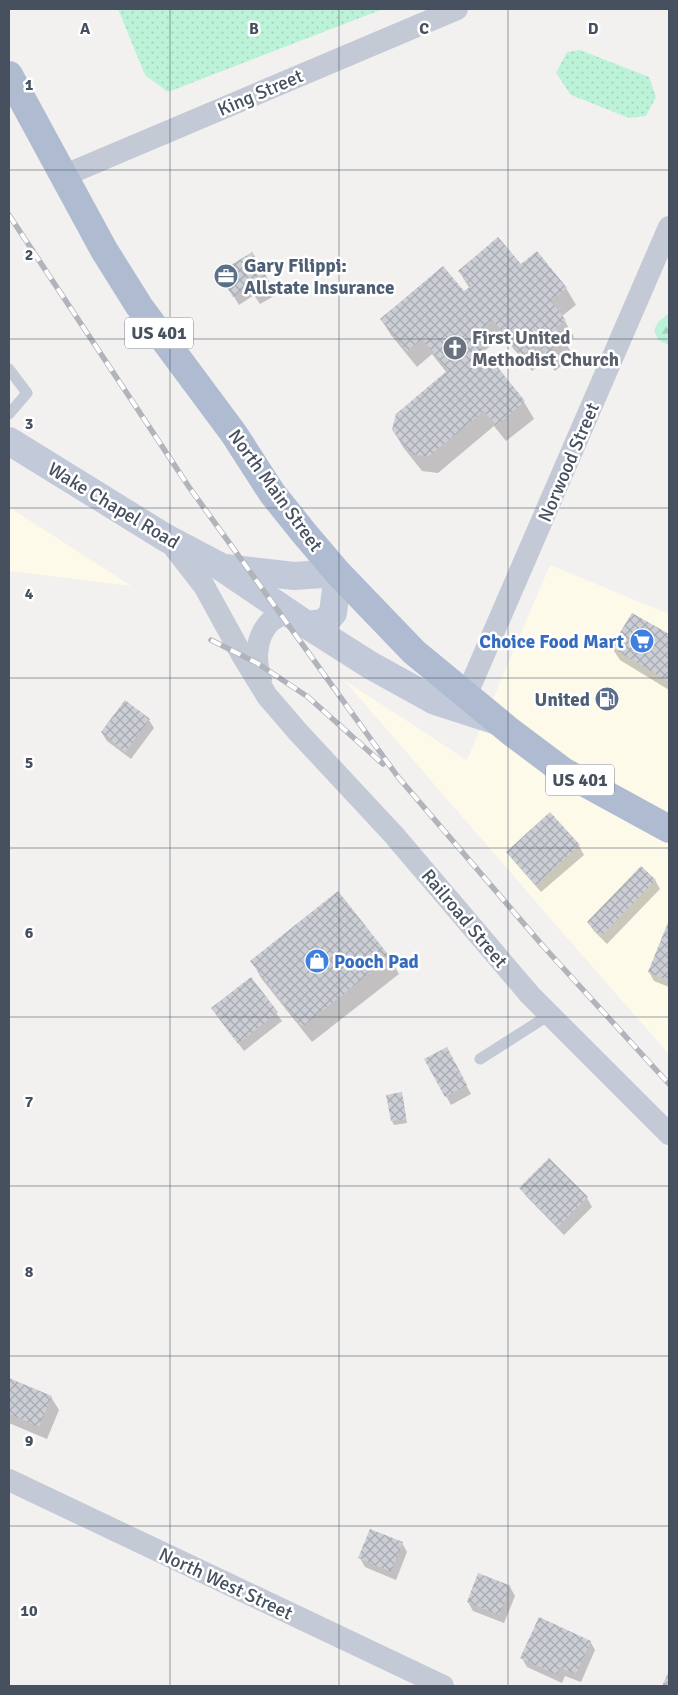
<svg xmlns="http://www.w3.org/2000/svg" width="678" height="1695" font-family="Signika,sans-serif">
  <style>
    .commercial { fill: #fdfae9 }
    .grass { fill: url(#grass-dots) }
    .forest { fill: url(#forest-firs) }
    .shadow { fill: #0003 }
    .building { fill: url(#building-cross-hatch) }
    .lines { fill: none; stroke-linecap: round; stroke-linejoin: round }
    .lane { stroke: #c3cad6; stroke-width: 11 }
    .street { stroke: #c3cad6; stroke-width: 22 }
    .secondary { stroke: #c2cada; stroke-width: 28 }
    .primary { stroke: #aebbd1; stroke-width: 28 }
    .rail-casing { stroke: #b2b4bb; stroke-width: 5.5 }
    .rail { stroke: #fff; stroke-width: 4; stroke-dasharray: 11; stroke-linecap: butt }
    .grid { fill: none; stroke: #46505f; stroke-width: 1; stroke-opacity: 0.55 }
    .labels { text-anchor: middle; stroke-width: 5; stroke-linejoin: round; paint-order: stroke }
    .shield { fill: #fff; stroke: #7e848f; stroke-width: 1 }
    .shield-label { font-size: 18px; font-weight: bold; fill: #46505f }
    .street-label { font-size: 19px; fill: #46505f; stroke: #fff }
    .service-label { font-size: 19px; font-weight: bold; fill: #4e5e75; stroke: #fff; text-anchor: start }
    .worship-label { font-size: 19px; font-weight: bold; fill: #5b616d; stroke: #fff; text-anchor: start }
    .shop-label { font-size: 19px; font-weight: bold; fill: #366cbe; stroke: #fff; text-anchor: end }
    .grid-label { font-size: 16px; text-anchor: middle; font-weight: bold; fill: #46505f; stroke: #fff; stroke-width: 5; stroke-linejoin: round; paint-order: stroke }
  </style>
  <defs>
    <pattern id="grass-dots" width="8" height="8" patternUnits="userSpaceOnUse" patternTransform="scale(1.25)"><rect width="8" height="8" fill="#bcf3d8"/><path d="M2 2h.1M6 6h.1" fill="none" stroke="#a3d2bc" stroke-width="1.8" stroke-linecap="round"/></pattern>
    <pattern id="forest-firs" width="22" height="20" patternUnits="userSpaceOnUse" patternTransform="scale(1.25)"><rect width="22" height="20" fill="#bcf3d8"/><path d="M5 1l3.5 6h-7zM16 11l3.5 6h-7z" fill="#a3d2bc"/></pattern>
    <pattern id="building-cross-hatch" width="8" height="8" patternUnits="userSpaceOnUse" patternTransform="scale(1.25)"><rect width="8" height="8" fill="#ccced6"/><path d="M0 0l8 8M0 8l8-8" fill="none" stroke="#a7aab1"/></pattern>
  </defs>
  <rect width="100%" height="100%" fill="#f3f0f0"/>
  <!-- commercial -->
  <g class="commercial">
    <path d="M 9,507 L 131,586 L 9,571 Z"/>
    <path d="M 550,565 L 669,614 L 669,1054 L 595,970 L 344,680 L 467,760 Z"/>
  </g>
  <!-- grass -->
  <g class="grass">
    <path d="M 118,9 L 383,9 L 168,92 L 145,75 Z"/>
    <path d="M 580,50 L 649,77 L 656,97 L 646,116 L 629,118 L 571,95 L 556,73 L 567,52 Z"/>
  </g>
  <!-- forest -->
  <path class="forest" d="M 669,313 L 669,345 L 658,340 L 654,330 L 658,322 Z"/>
  <!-- shadow -->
  <g class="shadow">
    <path d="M 252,254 L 276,295 L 260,304 L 254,295 L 239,305 L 220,273 Z"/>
    <path d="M 521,266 L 566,288 L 576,305 L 562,316 L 574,337 L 566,343 L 573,356 L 555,371 L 546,360 L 532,371 L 503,336 L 483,352 L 524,402 L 534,419 L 506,441 L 494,426 L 438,473 L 422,471 L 403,447 L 393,430 L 447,373 L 432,354 L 417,367 L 391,335 L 381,319 L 464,293 L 470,289 L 459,271 Z"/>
    <path d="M 632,614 L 669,636 L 669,690 L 620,660 L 612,648 Z"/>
    <path d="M 149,720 L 154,728 L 131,759 L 107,741 L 102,733 Z"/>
    <path d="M 550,814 L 579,846 L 584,855 L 541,892 L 513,860 L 508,852 Z"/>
    <path d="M 655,880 L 660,889 L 607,944 L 594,931 L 588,923 Z"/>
    <path d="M 669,923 L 669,987 L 654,981 L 649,972 Z"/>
    <path d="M 389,957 L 399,974 L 312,1042 L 261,978 L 252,961 Z"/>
    <path d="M 250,978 L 282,1021 L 244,1051 L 212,1008 Z"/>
    <path d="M 446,1048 L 471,1094 L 451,1105 L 426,1059 Z"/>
    <path d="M 401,1094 L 403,1098 L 407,1123 L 394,1125 L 392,1121 Z"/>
    <path d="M 549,1160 L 587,1198 L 592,1207 L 564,1235 L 526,1196 L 521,1188 Z"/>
    <path d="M 9,1379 L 51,1397 L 59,1410 L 47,1439 L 9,1423 Z"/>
    <path d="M 402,1543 L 407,1552 L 396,1580 L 365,1567 L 360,1558 Z"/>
    <path d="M 510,1587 L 515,1596 L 504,1623 L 473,1611 L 468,1602 Z"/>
    <path d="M 590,1641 L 595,1650 L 581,1682 L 565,1676 L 562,1683 L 527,1667 L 522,1658 Z"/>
  </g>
  <!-- building -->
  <g class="building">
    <path d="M 498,237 L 521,264 L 537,251 L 567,288 L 551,301 L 566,320 L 556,328 L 565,339 L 545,355 L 536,344 L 522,356 L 493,320 L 473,337 L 525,401 L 496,426 L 484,411 L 428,457 L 411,454 L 392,430 L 396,414 L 448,370 L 422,339 L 407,351 L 380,319 L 443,266 L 464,291 L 471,286 L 458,271 Z"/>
    <path d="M 252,252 L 272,286 L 254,296 L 248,287 L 233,297 L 218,273 Z"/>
    <path d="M 632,613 L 669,634 L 669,682 L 611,647 Z"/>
    <path d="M 125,700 L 150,719 L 125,752 L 101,732 Z"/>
    <path d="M 550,812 L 580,845 L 536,885 L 506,852 Z"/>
    <path d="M 641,866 L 656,880 L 601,936 L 587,922 Z"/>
    <path d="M 338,891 L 390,957 L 302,1027 L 250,961 Z"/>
    <path d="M 669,920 L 669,981 L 648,972 Z"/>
    <path d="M 251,977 L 278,1012 L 238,1044 L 211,1008 Z"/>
    <path d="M 447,1047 L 467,1085 L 445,1097 L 424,1059 Z"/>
    <path d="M 402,1092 L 406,1119 L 391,1121 L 386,1095 Z"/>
    <path d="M 549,1158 L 588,1197 L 558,1227 L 519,1188 Z"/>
    <path d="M 9,1378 L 52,1396 L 39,1427 L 9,1414 Z"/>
    <path d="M 370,1529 L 403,1542 L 391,1572 L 358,1558 Z"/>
    <path d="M 478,1573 L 511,1586 L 499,1615 L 467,1602 Z"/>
    <path d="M 539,1617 L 591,1641 L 576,1674 L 560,1668 L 557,1675 L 520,1658 Z"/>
    <path d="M 668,1673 L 669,1674 L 669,1686 L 662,1686 Z"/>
  </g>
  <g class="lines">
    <!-- lane -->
    <g class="lane">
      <path d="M 9,369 L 27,393 L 9,414"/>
      <path d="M 480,1059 L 549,1015"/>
    </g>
    <!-- street -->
    <g class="street">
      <path d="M 63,176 L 457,9"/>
      <path d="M 169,541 L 204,586 L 242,655 L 267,696 L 298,732 L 393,834 L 530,995 L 669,1134"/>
      <path d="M 261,679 C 254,661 256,636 270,622 C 274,618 282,615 287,612"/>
      <path d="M 466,696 L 669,227"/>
      <path d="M 9,1480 L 443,1686"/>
    </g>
    <!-- secondary -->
    <g class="secondary">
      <path d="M 9,441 L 166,538 L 221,567 L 307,625 L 370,665 L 435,701 L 497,721"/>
      <path d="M 225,568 L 294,576 L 338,573 L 333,613 L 324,623 L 307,625"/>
    </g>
    <!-- primary -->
    <path class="primary" d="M 9,75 L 104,250 L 139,306 L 234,434 L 272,493 L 304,533 L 338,573 L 414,652 L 511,732 L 563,771 L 669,829"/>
    <defs>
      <g id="rail">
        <path d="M 9,215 L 189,487 L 398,777 L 543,946 L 669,1084"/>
        <path d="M 211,640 L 257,663 L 308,697 L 383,764"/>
      </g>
    </defs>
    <!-- rail casing -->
    <use href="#rail" class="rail-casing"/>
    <!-- rail -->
    <use href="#rail" class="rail"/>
  </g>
  <!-- grid -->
  <path class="grid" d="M 170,9 L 170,1686M 339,9 L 339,1686M 508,9 L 508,1686M 9,170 L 669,170M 9,339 L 669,339M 9,508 L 669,508M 9,678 L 669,678M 9,848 L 669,848M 9,1017 L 669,1017M 9,1186 L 669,1186M 9,1356 L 669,1356M 9,1526 L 669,1526"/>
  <!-- icons -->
  <defs>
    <symbol id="office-disc" viewBox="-11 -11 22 22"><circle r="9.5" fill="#5c6f8a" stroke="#fff"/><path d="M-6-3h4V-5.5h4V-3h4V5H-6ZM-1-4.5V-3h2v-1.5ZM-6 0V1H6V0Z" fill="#fff"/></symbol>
    <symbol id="church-disc" viewBox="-11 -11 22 22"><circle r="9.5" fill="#6b7280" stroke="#fff"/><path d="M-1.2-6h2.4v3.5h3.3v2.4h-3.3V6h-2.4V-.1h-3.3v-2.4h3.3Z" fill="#fff"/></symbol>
    <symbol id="supermarket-disc" viewBox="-11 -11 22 22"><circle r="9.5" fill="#3f7fe0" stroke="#fff"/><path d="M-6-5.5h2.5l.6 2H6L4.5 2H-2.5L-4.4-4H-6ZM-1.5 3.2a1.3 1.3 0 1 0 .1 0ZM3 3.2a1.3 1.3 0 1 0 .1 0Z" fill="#fff"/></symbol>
    <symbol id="fuel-disc" viewBox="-11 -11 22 22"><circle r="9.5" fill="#5c6f8a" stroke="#fff"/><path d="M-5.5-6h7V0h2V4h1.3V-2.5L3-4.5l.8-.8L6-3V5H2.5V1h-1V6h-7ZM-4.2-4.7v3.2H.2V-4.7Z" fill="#fff"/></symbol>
    <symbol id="shop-disc" viewBox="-11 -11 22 22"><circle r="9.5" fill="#3f7fe0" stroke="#fff"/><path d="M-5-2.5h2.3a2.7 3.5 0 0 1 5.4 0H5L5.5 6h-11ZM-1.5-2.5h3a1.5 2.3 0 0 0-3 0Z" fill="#fff"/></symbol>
  </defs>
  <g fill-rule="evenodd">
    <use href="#office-disc" x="212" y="262" width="28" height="28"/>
    <use href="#church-disc" x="441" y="334" width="28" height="28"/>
    <use href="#supermarket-disc" x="628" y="627" width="28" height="28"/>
    <use href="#fuel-disc" x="593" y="685" width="28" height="28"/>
    <use href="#shop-disc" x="303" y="947" width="28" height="28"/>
  </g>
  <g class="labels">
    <!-- shield labels -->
    <g class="shield">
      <rect x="125" y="317.5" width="68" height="31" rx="4"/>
      <rect x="546" y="764.5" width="68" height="31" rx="4"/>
    </g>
    <g class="shield-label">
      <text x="159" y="339">US 401</text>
      <text x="580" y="786">US 401</text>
    </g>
    <!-- street labels -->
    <g class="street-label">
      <text transform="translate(260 92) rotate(-23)" y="7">King Street</text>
      <text transform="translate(568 462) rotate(-67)" y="7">Norwood Street</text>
      <text transform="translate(276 490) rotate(54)" y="7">North Main Street</text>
      <text transform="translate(114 505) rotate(31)" y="7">Wake Chapel Road</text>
      <text transform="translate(465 918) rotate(50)" y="7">Railroad Street</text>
      <text transform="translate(226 1583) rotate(25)" y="7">North West Street</text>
    </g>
    <!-- service labels -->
    <g class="service-label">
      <text x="244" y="272">Gary Filippi:<tspan x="244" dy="22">Allstate Insurance</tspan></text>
      <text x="590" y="706" text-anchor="end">United</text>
    </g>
    <!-- worship labels -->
    <g class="worship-label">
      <text x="472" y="344">First United<tspan x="472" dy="22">Methodist Church</tspan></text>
    </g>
    <!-- shop labels -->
    <g class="shop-label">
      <text x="624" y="648">Choice Food Mart</text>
      <text x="334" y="968" text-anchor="start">Pooch Pad</text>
    </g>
  </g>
  <g class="grid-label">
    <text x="85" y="34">A</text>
    <text x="254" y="34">B</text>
    <text x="424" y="34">C</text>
    <text x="593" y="34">D</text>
    <text x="29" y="90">1</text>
    <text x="29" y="260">2</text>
    <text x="29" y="429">3</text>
    <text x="29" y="599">4</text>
    <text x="29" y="768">5</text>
    <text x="29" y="938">6</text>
    <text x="29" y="1107">7</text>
    <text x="29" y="1277">8</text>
    <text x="29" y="1446">9</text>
    <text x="29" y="1616">10</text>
  </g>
  <!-- border -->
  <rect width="678" height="1695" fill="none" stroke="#46505f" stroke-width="20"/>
</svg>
